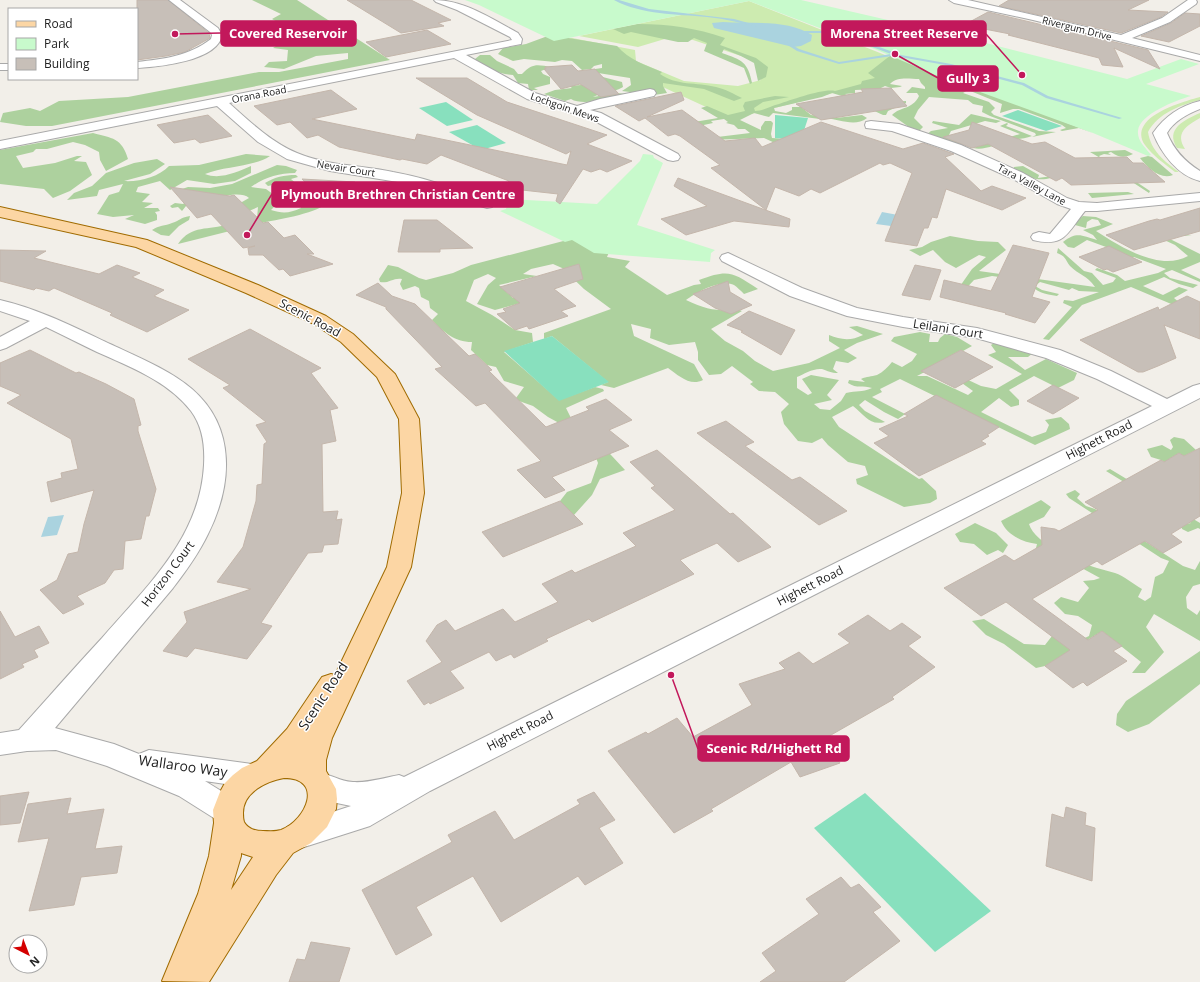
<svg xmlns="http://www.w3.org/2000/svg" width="1200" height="982" font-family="'Open Sans',sans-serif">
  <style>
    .grass { fill: #cdebb0 }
    .forest { fill: #add19e }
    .park { fill: #c8facc }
    .pitch { fill: #88e0be }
    .water { fill: #aad3df }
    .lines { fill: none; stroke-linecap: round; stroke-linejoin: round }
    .stream { fill: #aad3df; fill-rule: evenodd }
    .building { fill: #c7bfb8; stroke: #c4b6ab }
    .minor-casing { stroke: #a9a9a9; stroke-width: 2 }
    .major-casing { stroke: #a06b00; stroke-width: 2 }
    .minor { fill: #fff; fill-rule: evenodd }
    .major { fill: #fcd6a4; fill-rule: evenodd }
    .labels { text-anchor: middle; stroke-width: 3; stroke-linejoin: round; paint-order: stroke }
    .far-street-label { font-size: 10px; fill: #222; stroke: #fff }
    .street-label { font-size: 12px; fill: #222; stroke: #fff }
    .near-street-label { font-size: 14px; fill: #222; stroke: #fff }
    .leader { fill: none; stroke: #c2185b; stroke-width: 1.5 }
    .callout-dot { fill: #c2185b; stroke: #fff; stroke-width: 1.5 }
    .callout { fill: #c2185b; stroke: #c2185b; stroke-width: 1.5 }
    .callout-label { font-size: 13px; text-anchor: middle; font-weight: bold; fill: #fff }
  </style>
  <rect width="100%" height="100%" fill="#f2efe9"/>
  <!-- grass -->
  <g class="grass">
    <path d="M 749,1 L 923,70 L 732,119 L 561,40 L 572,38 L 635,50 L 636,61 L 684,81 L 738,86 L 761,80 L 757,63 L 741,56 L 678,35 L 638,47 L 579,36 Z"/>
    <path d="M 1200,97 L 1200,100 C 1181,105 1158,113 1148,132 C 1151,151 1164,161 1179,172 L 1175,172 C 1165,164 1153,156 1145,145 C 1127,117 1182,102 1200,97 Z"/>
    <path d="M 1200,113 L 1200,118 C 1186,126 1175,133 1185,149 L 1177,148 C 1165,129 1184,120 1200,113 Z"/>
  </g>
  <!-- forest -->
  <g class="forest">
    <path d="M 252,0 L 297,0 L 390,60 L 52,126 L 26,126 L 0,122 L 3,113 L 30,108 L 40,111 L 59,101 L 128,97 L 259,72 L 279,72 L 348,59 L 348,53 L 316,56 L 284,69 L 264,67 L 269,62 L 287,61 L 288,50 L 273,48 L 279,44 L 309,36 L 298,23 L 281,24 L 272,19 L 281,14 Z"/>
    <path d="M 638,24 C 669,24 696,28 725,38 L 720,45 L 756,58 L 768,67 L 766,77 L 758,81 L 754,63 L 741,56 L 724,49 L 722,53 C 742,60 748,62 752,83 L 750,84 L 744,68 L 704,51 L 707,43 L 694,38 L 688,42 L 678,42 L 631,32 L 624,34 L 613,29 Z"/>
    <path d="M 556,36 L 617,46 C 629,60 646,65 662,72 L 660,74 C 677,86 696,82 716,87 C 725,89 734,94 742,98 L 734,101 L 704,89 L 663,83 L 663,86 L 667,93 L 654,95 L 622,91 L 631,85 L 630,78 L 598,73 L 595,69 L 602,68 L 602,64 L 594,66 L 591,69 L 582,70 L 572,61 L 562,60 L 555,62 L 524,59 L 513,61 L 498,54 L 503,48 L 526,44 L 545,37 Z"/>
    <path d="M 480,55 L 490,55 L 497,61 L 514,69 L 518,74 L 522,74 C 533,62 538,65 552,67 L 545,67 L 546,69 L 541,71 L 543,74 L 550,77 L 550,84 L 534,88 L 538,90 L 529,90 L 528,84 L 518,83 L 513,75 C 498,74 486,68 475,59 Z"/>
    <path d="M 891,55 L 1093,133 L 1079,128 L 1062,131 L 1060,130 L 1066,128 L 1062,125 L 1019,109 L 1013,109 L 1000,113 L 1002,104 L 968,90 L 963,93 L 989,102 L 995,108 L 991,112 L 994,115 L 1039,131 L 1056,132 L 1032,137 L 1036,135 L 1035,133 L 990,116 L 982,112 L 983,106 L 973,104 L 968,100 L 929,97 L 918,110 L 914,118 L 923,127 L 920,130 L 913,130 L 892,115 C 901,106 912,110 919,96 L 917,93 L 906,93 L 912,87 L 925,89 L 925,87 L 921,83 L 919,79 C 910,79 897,76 890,84 L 902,86 L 900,87 L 891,88 L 885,86 L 879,89 L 855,90 L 855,93 L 845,94 C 860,103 889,102 906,101 L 906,103 L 888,111 L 886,115 L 883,115 L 842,96 L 832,93 L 822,97 L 774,108 L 775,111 L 786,113 L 792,110 L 792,107 L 801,107 L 811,115 L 836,118 L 862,115 L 867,118 C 853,129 835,116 820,119 L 773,113 L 769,117 L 754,113 L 740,120 L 761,130 L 761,127 L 765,121 L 771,121 L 773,123 L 771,134 L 772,138 L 801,140 L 801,155 L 764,138 L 709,140 L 709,138 L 750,133 L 745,129 L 738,129 L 734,125 L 726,123 L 728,122 L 724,119 L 711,121 L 713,123 L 685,129 L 688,123 L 718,118 L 701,108 L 707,106 L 728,115 L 745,111 L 743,106 L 745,102 L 775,96 L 789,97 L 763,102 L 754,108 L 755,111 C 764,111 770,106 779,104 C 791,100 824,88 835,91 L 861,84 L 862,81 L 875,78 L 868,73 Z"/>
    <path d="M 595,75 L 622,82 L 623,87 C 613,93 602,92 593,97 L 617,93 L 628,94 C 613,97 584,107 571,99 L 565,101 L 544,94 L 555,90 L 572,88 L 569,86 L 593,84 Z"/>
    <path d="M 971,114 L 1001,121 L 996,123 L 985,121 L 951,131 L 949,135 L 953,138 L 968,141 L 958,145 L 926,135 L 931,131 L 948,128 L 932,123 L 933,121 L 959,125 Z"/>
    <path d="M 1007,123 L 1008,124 L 1006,126 L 1032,136 C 1024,139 1016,139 1007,141 C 997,144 984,151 973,148 L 1020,134 L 1000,126 Z"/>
    <path d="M 93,133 C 112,138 122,138 128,159 L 106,171 L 100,160 L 99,152 L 85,145 L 73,142 L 47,149 L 36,149 L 33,152 L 16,156 L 23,168 L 55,163 L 77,156 L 82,156 L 74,161 L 86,162 L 92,175 L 70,191 L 53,198 L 44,189 L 0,184 L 0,150 Z"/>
    <path d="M 1125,150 L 1133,154 C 1124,158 1120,158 1111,152 L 1108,153 L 1111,155 L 1104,154 L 1099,156 L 1102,159 L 1090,152 Z"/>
    <path d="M 246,154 L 270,156 C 254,167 225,166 205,174 C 220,180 237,172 251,166 L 251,173 L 235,181 L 214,184 L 187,180 L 170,190 L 160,181 L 138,187 L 136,192 L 150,194 L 142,202 L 153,203 L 144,208 L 158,208 L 160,211 L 155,212 L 157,215 L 157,220 L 145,224 L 125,219 L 134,215 L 113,217 L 97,214 L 109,195 L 119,192 L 123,184 L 99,190 L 97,196 L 67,200 L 74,193 L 92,186 L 106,173 L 134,163 L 157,159 L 165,164 L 150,174 L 124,181 C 139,182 159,177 169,166 L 199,165 Z"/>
    <path d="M 1148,156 L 1152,157 L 1173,175 C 1160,180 1148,168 1140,158 Z"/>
    <path d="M 277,165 L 286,166 L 297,170 L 295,173 C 279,173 263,178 251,187 L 266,189 L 281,200 L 271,210 C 283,214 290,213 301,208 L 301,199 L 282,183 L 268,186 L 265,183 C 275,177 284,175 296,175 L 298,177 L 291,179 L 298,185 L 326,183 L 312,193 L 326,204 C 314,214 276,220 260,223 L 257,218 L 258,207 L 242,214 L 228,205 L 242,202 L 249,198 C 238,188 200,203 186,206 L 182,211 L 178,207 L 172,208 L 170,206 L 175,203 L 183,204 L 200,192 L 187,190 L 176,191 L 188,187 L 210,188 L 232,184 Z"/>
    <path d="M 1023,166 L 1039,175 L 1038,178 L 1066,174 L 1129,175 L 1138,183 L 1150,191 L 1149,193 L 1123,176 L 1051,178 C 1036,182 1026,176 1013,170 L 1014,167 Z"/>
    <path d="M 1128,192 L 1134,194 L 1092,198 L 1088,193 Z"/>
    <path d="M 190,216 L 189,220 L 179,226 L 169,236 L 161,235 L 152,230 C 159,225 165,226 172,223 C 181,220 179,218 190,216 Z"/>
    <path d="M 1083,216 L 1096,217 L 1113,224 L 1096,231 C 1119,246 1160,272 1188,256 L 1175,245 L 1147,232 L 1164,232 L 1192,236 L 1162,235 L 1200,254 L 1200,262 L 1181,270 L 1200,279 L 1200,282 L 1172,270 L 1164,273 L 1170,278 L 1198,285 L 1193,288 L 1179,284 L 1164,277 L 1143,286 L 1163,295 L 1179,287 L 1188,290 L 1174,298 L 1181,304 L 1183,309 L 1131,287 L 1082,305 L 1049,340 L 1043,339 L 1072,307 L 1063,303 L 1064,300 L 1073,301 L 1099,292 L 1079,291 L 1072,288 L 1069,290 L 1040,282 L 1035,286 L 1042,290 L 1059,294 L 1057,296 C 1045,294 1035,293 1029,281 L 992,276 L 974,280 L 960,295 L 958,289 L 972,269 L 986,257 L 979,255 L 956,268 L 945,262 L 933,250 L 920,256 L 909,250 L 922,247 L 931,242 L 950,236 L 978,241 L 998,242 L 1006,250 L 979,271 L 1095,287 C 1087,275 1079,275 1070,266 C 1065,260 1067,257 1057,253 L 1058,248 L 1084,271 L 1092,273 L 1103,285 L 1113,282 L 1116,278 L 1095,270 L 1097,268 L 1117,275 L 1125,281 L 1158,273 L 1166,269 L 1134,257 L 1125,259 L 1105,250 L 1106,247 L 1087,240 L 1074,248 L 1068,247 L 1063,242 C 1077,231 1082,236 1097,240 L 1093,235 L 1083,230 L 1101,225 L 1098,220 L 1092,219 L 1087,222 L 1086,228 L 1075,225 L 1076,221 Z"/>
    <path d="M 229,224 L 254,225 L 178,244 C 192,224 208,231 229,224 Z"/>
    <path d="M 571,239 L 610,250 L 607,257 L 630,261 L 625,267 L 667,295 L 694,285 L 701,284 L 699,280 C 729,269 732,272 758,289 L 744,294 C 741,291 737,287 734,285 C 720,279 697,292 686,300 C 707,310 716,311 739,310 L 742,311 L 711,329 L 725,341 L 743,351 L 755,361 L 773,371 L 809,363 L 840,348 L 829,341 L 829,335 C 841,340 851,341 863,335 L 849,327 L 857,326 L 883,334 L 857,343 L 844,350 L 857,358 L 848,363 L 836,361 L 833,369 L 838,373 C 831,373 828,371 822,369 C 813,368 804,374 797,377 L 797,388 L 808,395 L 812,393 L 802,379 L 811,375 L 839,380 L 827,395 L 832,400 L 814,404 L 820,409 L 830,410 L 841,401 L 846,393 C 857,390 861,393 872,388 C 863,385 857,389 848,383 L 849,380 L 865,382 L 861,379 C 867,376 871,377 877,375 C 883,372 888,367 892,362 L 902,367 L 912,361 L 917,354 L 891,341 L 894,337 L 920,332 L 930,334 L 929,342 L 938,342 L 940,338 L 945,334 L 957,337 L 972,346 L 963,351 L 961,350 L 948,357 L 950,359 L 917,376 L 927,376 L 968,395 L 973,391 L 959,381 L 964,378 L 981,386 L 996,389 L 1022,374 L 988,355 L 996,352 L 991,345 L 994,343 L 1033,353 L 1028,357 L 1008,357 L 1025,370 L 1046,359 L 1077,373 L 1074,380 L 1058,388 L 1034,376 L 1009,390 L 1019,400 L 1019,405 L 1011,407 L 999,398 L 981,412 L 1032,437 L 1046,432 L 1049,425 L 1045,420 L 1061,417 L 1069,424 L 1070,429 L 1035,445 L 900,379 L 880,389 L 882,392 L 872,397 L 905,414 L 898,419 L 884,412 L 865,400 L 859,405 L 865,411 L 885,422 C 869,426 865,415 853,406 L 832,417 L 839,427 L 919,479 L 922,478 L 936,491 L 937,499 L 930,503 L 904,507 L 857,484 L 856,479 L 868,475 L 865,466 L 848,462 L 828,445 L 822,438 L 812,443 L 798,441 L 784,424 L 781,412 L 789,404 L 775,392 L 759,391 L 750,384 L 753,382 L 732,366 L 721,374 L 709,375 L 698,360 L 698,352 L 695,342 L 669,345 L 650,338 L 651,329 L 631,324 L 634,336 L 694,364 L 703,380 C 690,387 678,375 668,368 L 614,388 L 601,385 L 608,382 L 552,336 L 544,339 L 544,333 L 611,309 L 584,289 L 562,268 L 553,264 L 531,269 L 523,274 L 537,276 L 499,285 L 513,298 L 530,292 L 535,299 L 495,310 L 477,304 L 488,285 L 496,278 L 488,274 L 474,280 L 466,301 L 492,315 L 515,330 L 532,333 L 533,342 L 504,352 L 559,400 L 595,387 L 603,389 L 604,391 L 566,408 L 571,418 L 598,441 L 625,470 L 600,479 L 592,495 L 574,515 L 560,501 L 567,492 L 591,483 L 598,463 L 593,450 L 559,423 L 548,417 L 533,406 L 519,401 L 516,398 L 524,387 L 504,381 L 496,367 L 487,365 L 471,350 L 472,342 C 454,342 444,332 432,320 L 438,314 L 430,308 L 429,301 L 421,297 L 419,288 L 415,286 L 403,290 L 400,284 L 402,279 C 394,277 388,284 380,282 L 379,279 L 388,265 L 398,267 L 419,278 L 426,280 L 453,273 L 471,265 Z"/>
    <path d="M 1174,437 L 1184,439 L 1196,450 L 1184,456 L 1179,453 L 1169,459 L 1185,473 L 1161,460 L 1151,457 L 1147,449 L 1162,445 L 1171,450 L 1173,447 L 1170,440 Z"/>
    <path d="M 1110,469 L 1200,523 L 1200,529 L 1198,528 L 1188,532 L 1182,529 L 1181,525 L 1191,523 L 1106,471 Z"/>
    <path d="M 1075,490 L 1080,494 L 1077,498 L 1086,506 L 1095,509 L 1183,566 L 1195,570 L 1200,561 L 1200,584 L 1193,586 L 1186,597 L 1187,608 L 1197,615 L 1200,610 L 1200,641 L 1154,614 L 1146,627 L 1164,652 L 1145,673 L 1132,673 L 1141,662 L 1102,631 L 1045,666 L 1036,668 L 1004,644 L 986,635 L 972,621 L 984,619 L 1024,644 L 1045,645 L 1052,636 C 1064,646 1076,643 1089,636 L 1092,625 L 1078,616 L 1065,614 L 1054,603 L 1061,597 L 1078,602 L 1089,588 L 1083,581 L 1094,580 L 1100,578 L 1067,560 L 1056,562 L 1036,548 L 1037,544 C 1022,542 1007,535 1001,521 L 1041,500 L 1051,507 L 1044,517 L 1029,524 C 1035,544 1078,562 1097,568 C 1103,570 1109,571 1115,573 C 1124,576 1133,584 1142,589 L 1138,597 L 1145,601 L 1151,597 L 1155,577 L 1163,573 L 1169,561 L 1161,558 L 1069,498 L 1066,494 Z"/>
    <path d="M 975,523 L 996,533 L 1008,545 L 1003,553 L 998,550 L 987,555 L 974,544 L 960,542 L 955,534 Z"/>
    <path d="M 1200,651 L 1200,684 L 1149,724 L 1128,732 L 1116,725 L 1117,714 L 1126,701 Z"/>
  </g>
  <!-- park -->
  <g class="park">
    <path d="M 465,0 L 801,0 L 966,38 L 1127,79 L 1181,59 L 1199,64 L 1146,84 L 1191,96 C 1177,100 1139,114 1138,131 C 1137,141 1146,148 1151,155 L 1148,156 L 1093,133 L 947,80 L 877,50 L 749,1 L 554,41 L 479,5 Z"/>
    <path d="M 643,154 L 653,155 L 654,158 L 663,163 L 637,225 L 715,250 L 711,253 L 710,262 L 594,253 L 572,240 L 565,242 L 500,211 L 506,209 L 509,199 L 597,204 L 640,161 Z"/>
  </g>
  <!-- pitch -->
  <g class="pitch">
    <path d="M 446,102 L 473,120 L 447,126 L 419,108 Z"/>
    <path d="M 1018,110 L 1062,126 L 1046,131 L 1002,116 Z"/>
    <path d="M 775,115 L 808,118 L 801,140 L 775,138 Z"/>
    <path d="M 477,125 L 506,143 L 481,150 L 449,132 Z"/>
    <path d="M 552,336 L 609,382 L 559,401 L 504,351 Z"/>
    <path d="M 865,793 L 991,911 L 935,952 L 814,828 Z"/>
  </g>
  <!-- water -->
  <g class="water">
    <path d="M 723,22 C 751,24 788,19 812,35 L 811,41 L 801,46 L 793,47 L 714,28 L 712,23 Z"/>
    <path d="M 882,212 L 898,215 L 891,226 L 876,224 Z"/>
    <path d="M 64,515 L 57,535 L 41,537 L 48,517 Z"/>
  </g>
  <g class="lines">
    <!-- stream -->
    <g class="stream">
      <path d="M 614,0 L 619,0 L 649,9 L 734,19 L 763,27 L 761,28 C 743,23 726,19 707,17 C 677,14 642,15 614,0 Z"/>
      <path d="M 799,31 L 836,31 L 901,55 L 951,64 L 1024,83 L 1048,96 L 1122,118 L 1119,119 L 1046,98 L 1022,85 L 951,66 L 900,57 L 894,55 L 892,56 L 839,64 L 797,51 L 783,42 L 786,41 L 799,49 L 839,62 L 891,54 L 835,33 L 798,33 Z"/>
    </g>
  </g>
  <!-- building -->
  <g class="building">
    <path d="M 137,0 L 168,0 L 209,33 L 210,38 L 185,52 L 166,56 L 137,60 Z"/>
    <path d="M 347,0 L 411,0 L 451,20 L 438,23 L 444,26 L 401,33 Z"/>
    <path d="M 1009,0 L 1149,0 L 1128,10 L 1168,12 L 1161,17 L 1121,33 L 999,6 Z"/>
    <path d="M 988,12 L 1148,50 L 1160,69 L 1114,48 L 1123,67 L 1102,65 L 1099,58 L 1008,35 L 1010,34 L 964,25 Z"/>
    <path d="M 1185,13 L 1200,14 L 1200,26 L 1169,42 L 1141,36 L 1171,23 Z"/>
    <path d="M 427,30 L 451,44 L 386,57 L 366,42 Z"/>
    <path d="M 572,65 L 578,71 L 595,69 L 619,94 L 601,97 L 580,84 L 561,89 L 544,69 L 546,69 L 545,67 Z"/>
    <path d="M 416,78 L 467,78 L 507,102 L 607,135 L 587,144 L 632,161 L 607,172 L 600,169 L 591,172 L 583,169 L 560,204 L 556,201 L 558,194 L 504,188 L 509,181 L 441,155 L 427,164 L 402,159 L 400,160 L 339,147 L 318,135 L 307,138 L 290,122 L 277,125 L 254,106 L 331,90 L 357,109 L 312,119 L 415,140 L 417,134 L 567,165 L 571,151 L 566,154 L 477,115 Z"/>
    <path d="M 891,88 L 907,106 L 821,120 L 796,104 L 863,92 L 861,89 Z"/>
    <path d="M 681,92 L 684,100 L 647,117 L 682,110 L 725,141 L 755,138 L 762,147 L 821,122 L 903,149 L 923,143 L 954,154 L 945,157 L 981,191 L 992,186 L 1026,198 L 1002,210 L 946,189 L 937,218 L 932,217 L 928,228 L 924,228 L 917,246 L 885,241 L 912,173 L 890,163 L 883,165 L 880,163 L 820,193 L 811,189 L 799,196 L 775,187 L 766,210 L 711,168 L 720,165 L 680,136 L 675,134 L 668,136 L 645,118 L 639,121 L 615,106 Z"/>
    <path d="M 208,115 L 232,136 L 200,143 L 195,139 L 174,143 L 157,125 Z"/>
    <path d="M 972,122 L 1032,144 L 1045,142 L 1075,158 L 1127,157 L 1133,163 L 1143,163 L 1165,182 L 1071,185 L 1062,178 L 1056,181 L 988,144 L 972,148 L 943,137 L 969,130 Z"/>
    <path d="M 678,178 L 790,219 L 789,227 L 734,221 L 686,235 L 661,219 L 707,206 L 674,186 Z"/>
    <path d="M 302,179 L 355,182 L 337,205 L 326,204 Z"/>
    <path d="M 170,187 L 230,196 L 234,195 L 263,223 L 268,222 L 284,238 L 295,235 L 314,254 L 307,254 L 333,264 L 290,276 L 283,269 L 279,270 L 263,255 L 249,255 L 248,248 L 255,246 L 243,248 L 211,214 L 197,218 Z"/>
    <path d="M 1200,208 L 1200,231 L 1134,250 L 1106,235 L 1149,221 L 1157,219 L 1160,220 Z"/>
    <path d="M 404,220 L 437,220 L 473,248 L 440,249 L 440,252 L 398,252 Z"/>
    <path d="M 1013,245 L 1049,253 L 1032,297 L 1050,302 L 1035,323 L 1005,314 L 1006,313 L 940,297 L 944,280 L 991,291 Z"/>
    <path d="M 1109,246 L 1142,262 L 1113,272 L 1107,269 L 1104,270 L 1079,257 Z"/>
    <path d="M 0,250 L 46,251 L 34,258 L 99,274 L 117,265 L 140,273 L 132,277 L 164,290 L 154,296 L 189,310 L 147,332 L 110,315 L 112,313 L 54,288 L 49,291 L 36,288 L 34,290 L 0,281 Z"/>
    <path d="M 579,264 L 583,279 L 554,289 L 576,306 L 561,311 L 568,316 L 529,329 L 527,326 L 515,330 L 497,314 L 506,312 L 503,309 L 520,303 L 500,287 Z"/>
    <path d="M 915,265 L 941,270 L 930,300 L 902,295 Z"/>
    <path d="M 728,281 L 730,292 L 752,305 L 731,314 L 715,308 L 693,294 Z"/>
    <path d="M 378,283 L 392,296 L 415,304 L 469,356 L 475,354 L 492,370 L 489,371 L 546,427 L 589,410 L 586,407 L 606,399 L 632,420 L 609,430 L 629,446 L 552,477 L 565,490 L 545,498 L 517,470 L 541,461 L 485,403 L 476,406 L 435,369 L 442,367 L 386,309 L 386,307 L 356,295 Z"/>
    <path d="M 1187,296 L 1200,302 L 1200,339 L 1164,325 L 1176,358 L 1158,366 L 1143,372 L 1138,372 L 1080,340 L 1158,307 L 1159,310 Z"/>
    <path d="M 749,311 L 795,330 L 781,355 L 741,332 L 743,331 L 727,325 Z"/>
    <path d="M 250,329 L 321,368 L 311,373 L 338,408 L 330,410 L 336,441 L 322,444 L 323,512 L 338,511 L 336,520 L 342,519 L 338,544 L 324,545 L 322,552 L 308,553 L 261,623 L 272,626 L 247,659 L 195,648 L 187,657 L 163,651 L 187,622 L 184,612 L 251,589 L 217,582 L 243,547 L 256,501 L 257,485 L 262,484 L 264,444 L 267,442 L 256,425 L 266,422 L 223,388 L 230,385 L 188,359 Z"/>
    <path d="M 30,350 L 76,373 L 79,372 L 106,384 L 134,399 L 141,425 L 138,426 L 138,431 L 156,489 L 149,516 L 146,516 L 141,539 L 125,541 L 123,569 L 114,570 L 105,583 L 77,596 L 84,604 L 63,614 L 40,590 L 57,580 L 68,554 L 78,552 L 84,524 L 94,490 L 51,502 L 47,482 L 62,478 L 61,473 L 78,469 L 71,439 L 7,403 L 21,395 L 0,386 L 0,363 Z"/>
    <path d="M 961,350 L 993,367 L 955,388 L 921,371 Z"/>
    <path d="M 1053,385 L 1079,398 L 1053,414 L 1027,401 Z"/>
    <path d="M 936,395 L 999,427 L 987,435 L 989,436 L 981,441 L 986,444 L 919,476 L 874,443 L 889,436 L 879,429 L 908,416 L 904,414 Z"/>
    <path d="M 726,421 L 754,442 L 745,446 L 792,480 L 800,477 L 847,511 L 819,525 L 697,433 Z"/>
    <path d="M 1200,448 L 1200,516 L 1171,534 L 1182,542 L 1163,553 L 1145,541 L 1102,565 L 1097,561 L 1032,599 L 1088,640 L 1102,631 L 1122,646 L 1113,651 L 1127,661 L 1087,686 L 1083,682 L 1073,688 L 1045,666 L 1070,650 L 1006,602 L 981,616 L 944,588 L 1005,555 L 1014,561 L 1042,545 L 1041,527 L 1055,529 L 1059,531 L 1098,510 L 1085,502 L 1161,460 L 1164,462 L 1179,453 L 1184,456 Z"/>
    <path d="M 657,450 L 730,514 L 733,513 L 771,547 L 738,562 L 717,543 L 680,560 L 694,574 L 592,622 L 589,619 L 546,639 L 548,641 L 514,658 L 511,654 L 496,661 L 489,652 L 450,671 L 464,688 L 430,704 L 429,702 L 424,705 L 407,681 L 442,662 L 426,641 L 437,625 L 446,620 L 455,631 L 503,609 L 515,622 L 558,602 L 542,584 L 572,570 L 575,573 L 636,546 L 623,533 L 675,510 L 651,488 L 655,486 L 630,462 Z"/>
    <path d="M 560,501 L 583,524 L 503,557 L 482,532 Z"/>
    <path d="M 0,611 L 15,637 L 39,626 L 49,643 L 34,650 L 38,657 L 22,664 L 24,667 L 0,679 Z"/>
    <path d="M 868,615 L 890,631 L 902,623 L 921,637 L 908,646 L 935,667 L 892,697 L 894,699 L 824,739 L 840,763 L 800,777 L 791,762 L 711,809 L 713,811 L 674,833 L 608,751 L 646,732 L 648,734 L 677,718 L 693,737 L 752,705 L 739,684 L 785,669 L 779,663 L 799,652 L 813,664 L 850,643 L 838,634 Z"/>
    <path d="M 29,792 L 20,823 L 0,825 L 0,796 Z"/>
    <path d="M 594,792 L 615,820 L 599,828 L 623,863 L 585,885 L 578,876 L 501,922 L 473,876 L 416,907 L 432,935 L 396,955 L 362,890 L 452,842 L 448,835 L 495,811 L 514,840 L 580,804 L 577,800 Z"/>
    <path d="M 71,798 L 67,814 L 104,809 L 95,849 L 122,846 L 117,873 L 81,877 L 74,905 L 29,911 L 49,838 L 18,842 L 28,804 Z"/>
    <path d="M 1066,807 L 1086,813 L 1085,825 L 1095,828 L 1092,881 L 1046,866 L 1052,814 L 1064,818 Z"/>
    <path d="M 841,877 L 851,888 L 859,884 L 881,907 L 873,912 L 900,941 L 844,982 L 760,982 L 776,971 L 762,953 L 819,914 L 806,899 Z"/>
    <path d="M 311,942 L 350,948 L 339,982 L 289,982 L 297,959 L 305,960 Z"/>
  </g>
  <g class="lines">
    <defs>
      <g id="minor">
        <path d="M 169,0 L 180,0 L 218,28 L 222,35 C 218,61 158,67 137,68 L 137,62 C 164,59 189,56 211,39 L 212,35 L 210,32 Z"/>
        <path d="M 434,0 C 464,0 492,19 518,33 L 522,39 L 521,44 L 466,55 L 535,93 L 577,106 L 600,99 L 650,89 L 654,90 L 656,93 L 654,96 L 590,110 L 601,113 L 678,154 L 680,157 L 678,160 L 673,161 L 668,160 L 591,119 L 527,99 L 454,58 L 229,103 C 250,122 271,142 297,153 C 328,166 361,165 393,172 C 427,178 459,190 492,201 L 494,204 L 492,207 L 487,208 L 404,183 L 330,171 L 287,159 L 258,142 L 217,106 L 0,149 L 0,141 L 512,40 L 510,37 L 457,10 L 436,2 Z"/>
        <path d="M 949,0 L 968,0 L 1121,35 L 1162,18 L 1188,0 L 1196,0 L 1197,2 L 1196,4 L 1170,22 L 1132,38 L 1200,55 L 1200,61 L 1033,20 L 954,3 Z"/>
        <rect x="0" y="64" width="9" height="6"/>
        <path d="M 1200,101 L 1200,109 C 1187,114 1174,121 1167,133 C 1174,150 1184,161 1200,171 L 1200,181 C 1178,176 1161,153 1153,133 C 1165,116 1180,106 1200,101 Z"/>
        <path d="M 871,121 L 899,124 L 961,145 L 1023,173 L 1067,198 L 1079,202 L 1097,203 L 1200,193 L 1200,201 L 1097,211 L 1085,211 C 1067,233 1065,248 1033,240 L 1031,237 L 1033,234 L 1039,232 L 1050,234 L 1071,209 L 1057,204 L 1013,179 L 951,151 L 892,131 L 866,128 L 865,125 L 866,122 Z"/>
        <path d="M 728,253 L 802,288 L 857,308 L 903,317 L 977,328 L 1060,350 L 1111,371 L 1167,399 L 1193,386 L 1200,384 L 1200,398 L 430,791 L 370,826 L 298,849 L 287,845 L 283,836 L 287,827 L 351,806 L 332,802 L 311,794 L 306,785 L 311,776 C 329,770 335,781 353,782 C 368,783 384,778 399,775 L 404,777 L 1152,406 L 1097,379 L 1046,358 L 976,338 L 903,327 L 847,316 L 790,296 L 722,261 L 720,258 L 722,255 Z"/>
        <path d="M 0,300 C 39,309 74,327 110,344 C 138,357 168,369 192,389 C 237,428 232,486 208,534 C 199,553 186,571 173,588 L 55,728 L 114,744 L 139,754 L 149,750 L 252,764 L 262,767 L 267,776 L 262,785 L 252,788 L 205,781 L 239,802 L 243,811 L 239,820 L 228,824 L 217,820 L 179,796 L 107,766 L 56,750 L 27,751 L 0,755 L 0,733 L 19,730 C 47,699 74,668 102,638 C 147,586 200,538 204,465 C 205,446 203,427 191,411 C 168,381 130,367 97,352 C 80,344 63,335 46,327 L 6,348 L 0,350 L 0,337 L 30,321 L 0,311 Z"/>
      </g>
      <path id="major" d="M 0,207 L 147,240 L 258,285 L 326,316 L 353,334 L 395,374 L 419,419 L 424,493 L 411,567 L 332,738 L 326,760 L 326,771 L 336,789 L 337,799 L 336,809 L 327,827 L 311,843 L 293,853 L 276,875 L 209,982 L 162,981 L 198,894 L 209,856 L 214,823 L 213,810 L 220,792 L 225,783 L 233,775 L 242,768 L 257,761 L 287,729 L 322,677 L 331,674 L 335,675 L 387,567 L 402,493 L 399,419 L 377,377 L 341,342 L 314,324 L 246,293 L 136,247 L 0,217 ZM 284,778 C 324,778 307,820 281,830 C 275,832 268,831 263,831 C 255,831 248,829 244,822 C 243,819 243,816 243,813 C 243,792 267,781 284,778 ZM 241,853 L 253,857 L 231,890 L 241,856 Z"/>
    </defs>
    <!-- minor casing -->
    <use href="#minor" class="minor-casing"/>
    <!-- major casing -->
    <use href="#major" class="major-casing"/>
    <!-- minor -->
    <use href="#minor" class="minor"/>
    <!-- major -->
    <use href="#major" class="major"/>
  </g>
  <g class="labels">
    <!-- far-street labels -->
    <g class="far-street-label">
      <text transform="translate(1077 28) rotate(14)" y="4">Rivergum Drive</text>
      <text transform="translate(259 94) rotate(-11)" y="4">Orana Road</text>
      <text transform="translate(565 107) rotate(19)" y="4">Lochgoin Mews</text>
      <text transform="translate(346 168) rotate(9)" y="4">Nevair Court</text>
      <text transform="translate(1032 184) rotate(28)" y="4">Tara Valley Lane</text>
    </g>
    <!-- street labels -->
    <g class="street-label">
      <text transform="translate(310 318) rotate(28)" y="4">Scenic Road</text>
      <text transform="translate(948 329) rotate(9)" y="4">Leilani Court</text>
      <text transform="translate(1099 440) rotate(-27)" y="4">Highett Road</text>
      <text transform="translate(168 574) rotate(-53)" y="4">Horizon Court</text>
      <text transform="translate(810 586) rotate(-27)" y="4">Highett Road</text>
      <text transform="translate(520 731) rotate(-27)" y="4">Highett Road</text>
    </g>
    <!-- near-street labels -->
    <g class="near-street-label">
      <text transform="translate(323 696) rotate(-57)" y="5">Scenic Road</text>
      <text transform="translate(183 766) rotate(8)" y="5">Wallaroo Way</text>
    </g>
  </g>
  <!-- callouts -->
  <path class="leader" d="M175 34L221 33M1022 75L986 34M895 54L938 78M247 235L272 194M671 675L698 749"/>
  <g class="callout-dot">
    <circle cx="175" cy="34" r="4"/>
    <circle cx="1022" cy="75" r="4"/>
    <circle cx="895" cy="54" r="4"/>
    <circle cx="247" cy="235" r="4"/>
    <circle cx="671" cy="675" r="4"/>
  </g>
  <g class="callout">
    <rect x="221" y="21" width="135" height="25" rx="4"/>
    <rect x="822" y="21" width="164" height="25" rx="4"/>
    <rect x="938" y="66" width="60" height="25" rx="4"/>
    <rect x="272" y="182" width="251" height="25" rx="4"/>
    <rect x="698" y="736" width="151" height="25" rx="4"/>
  </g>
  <g class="callout-label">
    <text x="288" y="38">Covered Reservoir</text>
    <text x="904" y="38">Morena Street Reserve</text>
    <text x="968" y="83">Gully 3</text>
    <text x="398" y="199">Plymouth Brethren Christian Centre</text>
    <text x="774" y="753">Scenic Rd/Highett Rd</text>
  </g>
  <!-- legend -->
  <rect x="8" y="8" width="130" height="72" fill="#ffffff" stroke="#a7a7a7"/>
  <rect x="16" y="21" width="20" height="6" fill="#fcd6a4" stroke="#a7a7a7"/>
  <text x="44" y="28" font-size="12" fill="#222222">Road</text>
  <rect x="16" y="38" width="20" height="12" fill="#c8facc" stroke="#a7a7a7"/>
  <text x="44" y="48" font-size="12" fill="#222222">Park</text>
  <rect x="16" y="58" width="20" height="12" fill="#c7bfb8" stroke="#a7a7a7"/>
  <text x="44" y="68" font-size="12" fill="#222222">Building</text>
  <!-- north arrow -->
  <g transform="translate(28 954) rotate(138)"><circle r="19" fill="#ffffff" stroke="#a7a7a7"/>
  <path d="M0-3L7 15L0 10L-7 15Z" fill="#d40000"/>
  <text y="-6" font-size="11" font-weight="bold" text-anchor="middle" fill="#222222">N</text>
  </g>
</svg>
